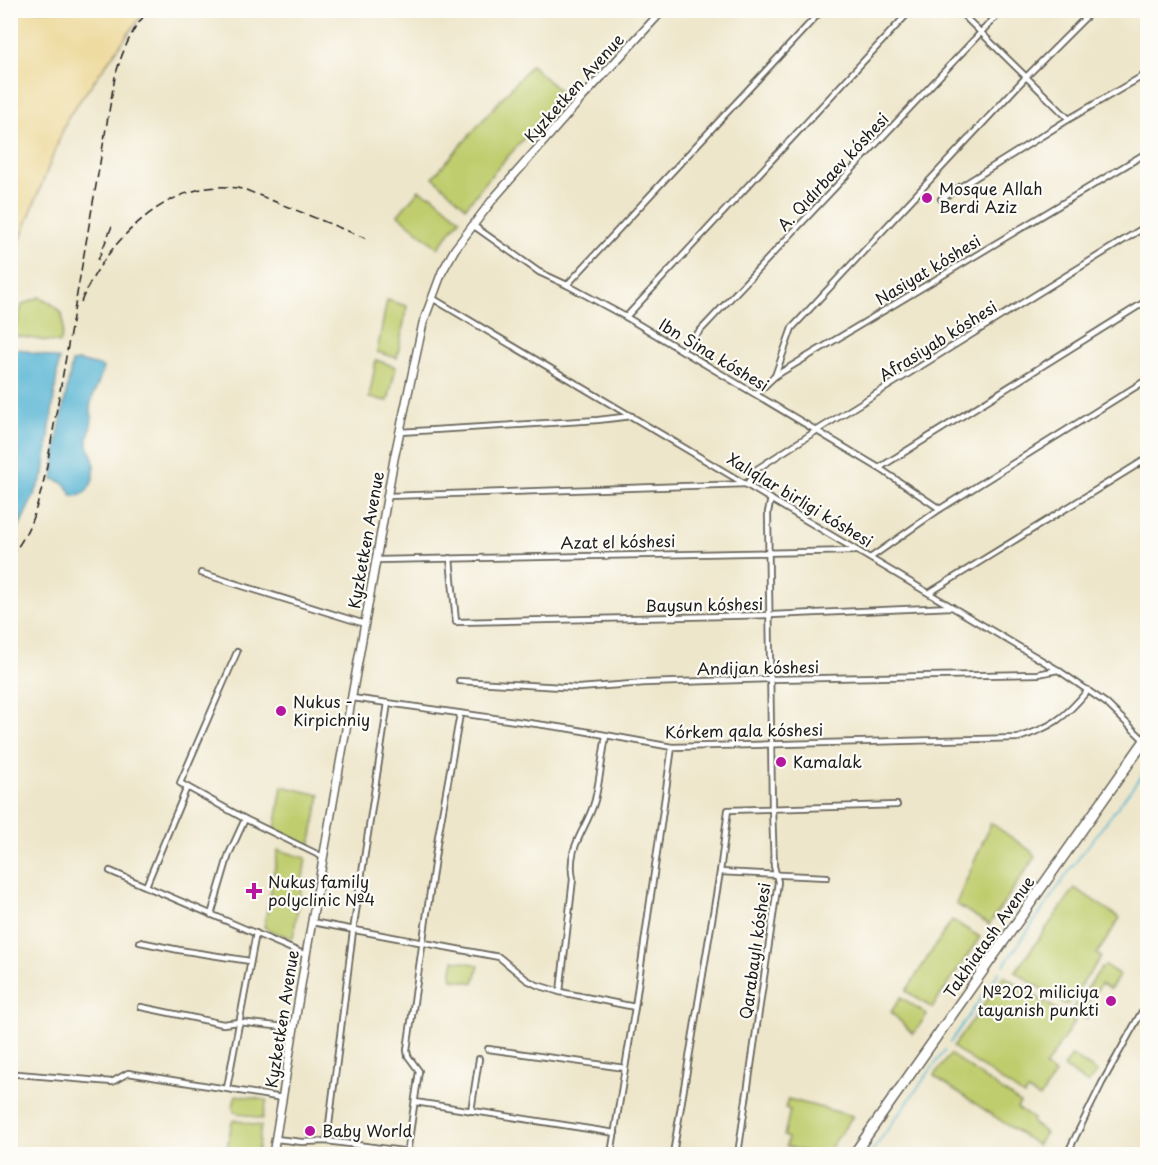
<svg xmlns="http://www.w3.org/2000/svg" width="1158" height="1165" font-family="'Playpen Sans',sans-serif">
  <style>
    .green { fill: #c0cd6e; stroke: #6e7445; stroke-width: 1.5 }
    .sand { fill: #eeda9e; stroke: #857b5d; stroke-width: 1.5 }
    .water { fill: #55b4d3; stroke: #386878; stroke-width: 1.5 }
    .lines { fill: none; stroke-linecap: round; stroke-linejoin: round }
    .stream { stroke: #55b4d3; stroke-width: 1.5 }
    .street-casing { stroke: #666359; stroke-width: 8 }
    .secondary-casing { stroke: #666359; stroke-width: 10 }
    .highway-casing { stroke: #666359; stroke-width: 12 }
    .street { stroke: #fff; stroke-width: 4.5 }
    .secondary { stroke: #fff; stroke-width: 7 }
    .highway { stroke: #fff; stroke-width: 9 }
    .rail { stroke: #1c1c1c; stroke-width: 1.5; stroke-dasharray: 9 4.5; stroke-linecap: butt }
    .poi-dot { fill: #b5179e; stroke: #fdfcf7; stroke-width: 2 }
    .labels { text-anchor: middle; stroke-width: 4.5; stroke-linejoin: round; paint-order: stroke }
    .street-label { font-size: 16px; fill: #1c1c1c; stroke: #fdfcf7 }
    .poi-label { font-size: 16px; fill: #1c1c1c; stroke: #fdfcf7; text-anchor: start }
  </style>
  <rect width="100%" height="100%" fill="#fdfcf7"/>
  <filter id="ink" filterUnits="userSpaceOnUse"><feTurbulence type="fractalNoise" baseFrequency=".0167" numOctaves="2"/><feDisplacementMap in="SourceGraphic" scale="12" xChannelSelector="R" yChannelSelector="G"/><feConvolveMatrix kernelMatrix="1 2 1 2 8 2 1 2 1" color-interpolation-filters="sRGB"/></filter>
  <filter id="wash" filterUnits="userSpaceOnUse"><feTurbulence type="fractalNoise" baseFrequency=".008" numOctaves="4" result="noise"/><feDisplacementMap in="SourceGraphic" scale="24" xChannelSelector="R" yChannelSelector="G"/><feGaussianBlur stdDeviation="1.35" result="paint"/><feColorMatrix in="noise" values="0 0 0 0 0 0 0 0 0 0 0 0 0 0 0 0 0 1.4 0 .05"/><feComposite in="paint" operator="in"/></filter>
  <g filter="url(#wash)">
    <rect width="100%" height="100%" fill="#eee6ca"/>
    <!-- green -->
    <g class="green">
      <path d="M 531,65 L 563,94 L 490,177 L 466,207 L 433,177 Z"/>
      <path d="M 419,190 L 427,195 L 432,195 L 460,219 L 438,248 L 398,215 Z"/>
      <path d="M 39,297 C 65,309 67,316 60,343 L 16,336 L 11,333 L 11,329 L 16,325 L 22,305 Z"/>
      <path d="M 387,300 L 407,306 L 397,358 L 377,352 Z"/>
      <path d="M 376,360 L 396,367 L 388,401 L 369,398 Z"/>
      <path d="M 282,786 L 320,795 L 310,846 L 308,847 L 275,830 Z"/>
      <path d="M 991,823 L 1031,851 L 1035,857 L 989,925 L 956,904 Z"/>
      <path d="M 278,850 L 306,858 L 293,938 L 273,932 L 264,927 Z"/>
      <path d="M 1075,888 L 1120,918 L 1097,954 L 1101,957 L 1068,1004 L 1066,1005 L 1015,972 Z"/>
      <path d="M 952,920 L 980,937 L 932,1008 L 906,991 Z"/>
      <path d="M 454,960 L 479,965 L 474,983 L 452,979 L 451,975 Z"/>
      <path d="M 1106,966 L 1120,975 L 1110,989 L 1101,984 L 1087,1004 L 1095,1010 L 1086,1019 L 1073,1010 L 1073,1008 L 1102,967 Z"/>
      <path d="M 1004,976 L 1075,1021 L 1045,1067 L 1055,1074 L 1040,1098 L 1028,1091 L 1024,1096 L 953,1047 Z"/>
      <path d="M 901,997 L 927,1015 L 913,1034 L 891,1012 Z"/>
      <path d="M 950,1054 L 1020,1103 L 1017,1108 L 1033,1119 L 1032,1123 L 1046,1133 L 1037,1145 L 934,1076 Z"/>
      <path d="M 1072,1055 L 1097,1072 L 1088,1084 L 1064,1067 Z"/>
      <path d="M 236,1095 L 267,1100 L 262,1119 L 234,1112 L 233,1106 Z"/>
      <path d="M 788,1099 L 853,1116 L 826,1154 L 814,1154 L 786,1146 L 788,1138 L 784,1136 L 790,1110 L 785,1108 Z"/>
      <path d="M 234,1120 L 261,1126 L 257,1154 L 226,1154 L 232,1122 Z"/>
    </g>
    <!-- sand -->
    <path class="sand" d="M 11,10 L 145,11 L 68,117 L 11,263 Z"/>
    <!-- water -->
    <g class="water">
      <path d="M 19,349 L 59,359 L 44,474 L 11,544 L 10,352 Z"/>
      <path d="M 79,361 L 103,367 C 101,381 92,394 90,407 C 90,413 92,411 92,417 C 92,426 87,435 88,444 C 89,450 93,456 94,462 C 96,477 90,498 72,496 C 68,485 64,482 53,479 L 58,436 L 72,362 Z"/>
    </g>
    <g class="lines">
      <!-- stream -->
      <g class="stream">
        <path d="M 1004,965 L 1072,867 L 1148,767"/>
        <path d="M 950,1043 L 999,972"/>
        <path d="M 870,1154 L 945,1050"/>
      </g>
    </g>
  </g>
  <g filter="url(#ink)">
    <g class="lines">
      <defs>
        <g id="street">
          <path d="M 958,10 L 1069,119"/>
          <path d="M 941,199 L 1069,119 L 1148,73"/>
          <path d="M 474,226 L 539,272 L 567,285 L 626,317 L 879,468 L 940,509"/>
          <path d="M 567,285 L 822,10"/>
          <path d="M 432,298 L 1058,670 L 1106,703 L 1144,740"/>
          <path d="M 626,317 L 911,10"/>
          <path d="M 682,350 L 1002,10"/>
          <path d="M 775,376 L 792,328 L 1026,77 L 1093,10"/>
          <path d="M 756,394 L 775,376 L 1148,152"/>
          <path d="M 400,432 L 598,420 L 632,416"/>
          <path d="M 879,468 L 1148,300"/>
          <path d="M 388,496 L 747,484 L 757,469 L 816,431 L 1148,225"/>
          <path d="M 450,558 L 456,622 L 771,615 L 952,607"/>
          <path d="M 870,558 L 940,509 L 1148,379"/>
          <path d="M 376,560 L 857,551"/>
          <path d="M 201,573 L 365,624"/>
          <path d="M 929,593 L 1148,458"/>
          <path d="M 237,652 L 180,783 L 245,819 L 323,857"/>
          <path d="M 459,681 L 579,688 L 645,683 L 772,679 L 1038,674 L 1058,670"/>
          <path d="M 352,698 L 572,729 L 672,747 L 1018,738 C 1052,727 1065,718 1088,690"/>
          <path d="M 110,871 L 306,955"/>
          <path d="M 720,872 L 827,877"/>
          <path d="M 146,886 L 187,787"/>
          <path d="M 211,915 L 229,854 L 245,819"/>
          <path d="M 312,922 L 499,957 L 527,980 L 537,985 L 560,992 L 635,1007"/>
          <path d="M 140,942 L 179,950 L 250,961"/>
          <path d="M 560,992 L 573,879 C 566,846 587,830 595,800 C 600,779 602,757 606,736"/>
          <path d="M 141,1007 L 223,1024 L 239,1022 L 294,1028"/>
          <path d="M 488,1049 L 625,1068"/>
          <path d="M 18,1074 L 112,1082 L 128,1073 L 283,1098"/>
          <path d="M 227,1088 L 256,933"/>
          <path d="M 415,1102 L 615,1133"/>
          <path d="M 471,1111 L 479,1059"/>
          <path d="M 276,1139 L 302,1142 L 327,1141 L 425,1154"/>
          <path d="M 327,1141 L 353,931 L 388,703"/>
          <path d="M 407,1154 L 419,1071 L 408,1056 L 407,1050 L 438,837 L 460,714"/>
          <path d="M 611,1154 L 635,1007 L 672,747"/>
          <path d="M 673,1154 L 720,872 L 728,810 L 897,805"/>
          <path d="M 738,1154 L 778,882 L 774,866 L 772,808 L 768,512 L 771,499"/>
          <path d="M 1067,1154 L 1102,1083 L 1141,1013"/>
          <path d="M 1142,1154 L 1148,1144"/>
        </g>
        <path id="secondary" d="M 273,1154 L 306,955 L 394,459 L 423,323 L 442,272 L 455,249 L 494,198 L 581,99 L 663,10"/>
        <path id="highway" d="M 854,1154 L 1148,736"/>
      </defs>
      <!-- street casing -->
      <use href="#street" class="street-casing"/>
      <!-- secondary casing -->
      <use href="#secondary" class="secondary-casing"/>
      <!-- highway casing -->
      <use href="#highway" class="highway-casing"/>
      <!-- street -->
      <use href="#street" class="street"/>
      <!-- secondary -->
      <use href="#secondary" class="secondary"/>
      <!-- highway -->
      <use href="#highway" class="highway"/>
      <!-- rail -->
      <g class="rail">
        <path d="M 98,260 L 112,226"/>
        <path d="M 81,302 C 105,242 174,171 246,190 L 365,238"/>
        <path d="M 10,557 C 31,533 39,501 46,471 L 115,77 C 122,52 131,30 149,10"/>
      </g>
    </g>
  </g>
  <!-- markers -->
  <g class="poi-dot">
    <circle cx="927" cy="198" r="6"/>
    <circle cx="281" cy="711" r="6"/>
    <circle cx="781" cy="762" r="6"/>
    <path d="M251 882h6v6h6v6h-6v6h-6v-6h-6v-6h6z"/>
    <circle cx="1111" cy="1001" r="6"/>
    <circle cx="310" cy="1131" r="6"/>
  </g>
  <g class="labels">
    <!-- street labels -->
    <g class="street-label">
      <text transform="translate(574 88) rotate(-48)" y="6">Kyzketken Avenue</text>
      <text transform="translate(833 172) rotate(-47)" y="6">A. Qıdırbaev kóshesi</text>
      <text transform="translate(928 270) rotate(-31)" y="6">Nasiyat kóshesi</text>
      <text transform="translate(938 341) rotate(-32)" y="6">Afrasiyab kóshesi</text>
      <text transform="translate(714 355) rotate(31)" y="6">Ibn Sina kóshesi</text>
      <text transform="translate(800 500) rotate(31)" y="6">Xalıqlar birligi kóshesi</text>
      <text transform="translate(366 540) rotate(-80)" y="6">Kyzketken Avenue</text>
      <text transform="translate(618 542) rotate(-1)" y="6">Azat el kóshesi</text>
      <text transform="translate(704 605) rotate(-1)" y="6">Baysun kóshesi</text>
      <text transform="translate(758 668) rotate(-1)" y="6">Andijan kóshesi</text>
      <text transform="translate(744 731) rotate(-1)" y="6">Kórkem qala kóshesi</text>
      <text transform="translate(989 937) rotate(-55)" y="6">Takhiatash Avenue</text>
      <text transform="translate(755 951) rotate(-82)" y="6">Qarabaylı kóshesi</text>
      <text transform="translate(282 1019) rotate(-81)" y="6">Kyzketken Avenue</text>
    </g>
    <!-- poi labels -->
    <g class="poi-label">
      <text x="939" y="195">Mosque Allah<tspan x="939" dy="18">Berdi Aziz</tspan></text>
      <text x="293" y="708">Nukus -<tspan x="293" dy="18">Kirpichniy</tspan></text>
      <text x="793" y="768">Kamalak</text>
      <text x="268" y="888">Nukus family<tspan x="268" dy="18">polyclinic №4</tspan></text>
      <text x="1099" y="998" text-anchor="end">№202 miliciya<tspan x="1099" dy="18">tayanish punkti</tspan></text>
      <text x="322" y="1137">Baby World</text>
    </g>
  </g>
  <!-- margin -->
  <rect width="1158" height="1165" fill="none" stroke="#fdfcf7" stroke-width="36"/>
</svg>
